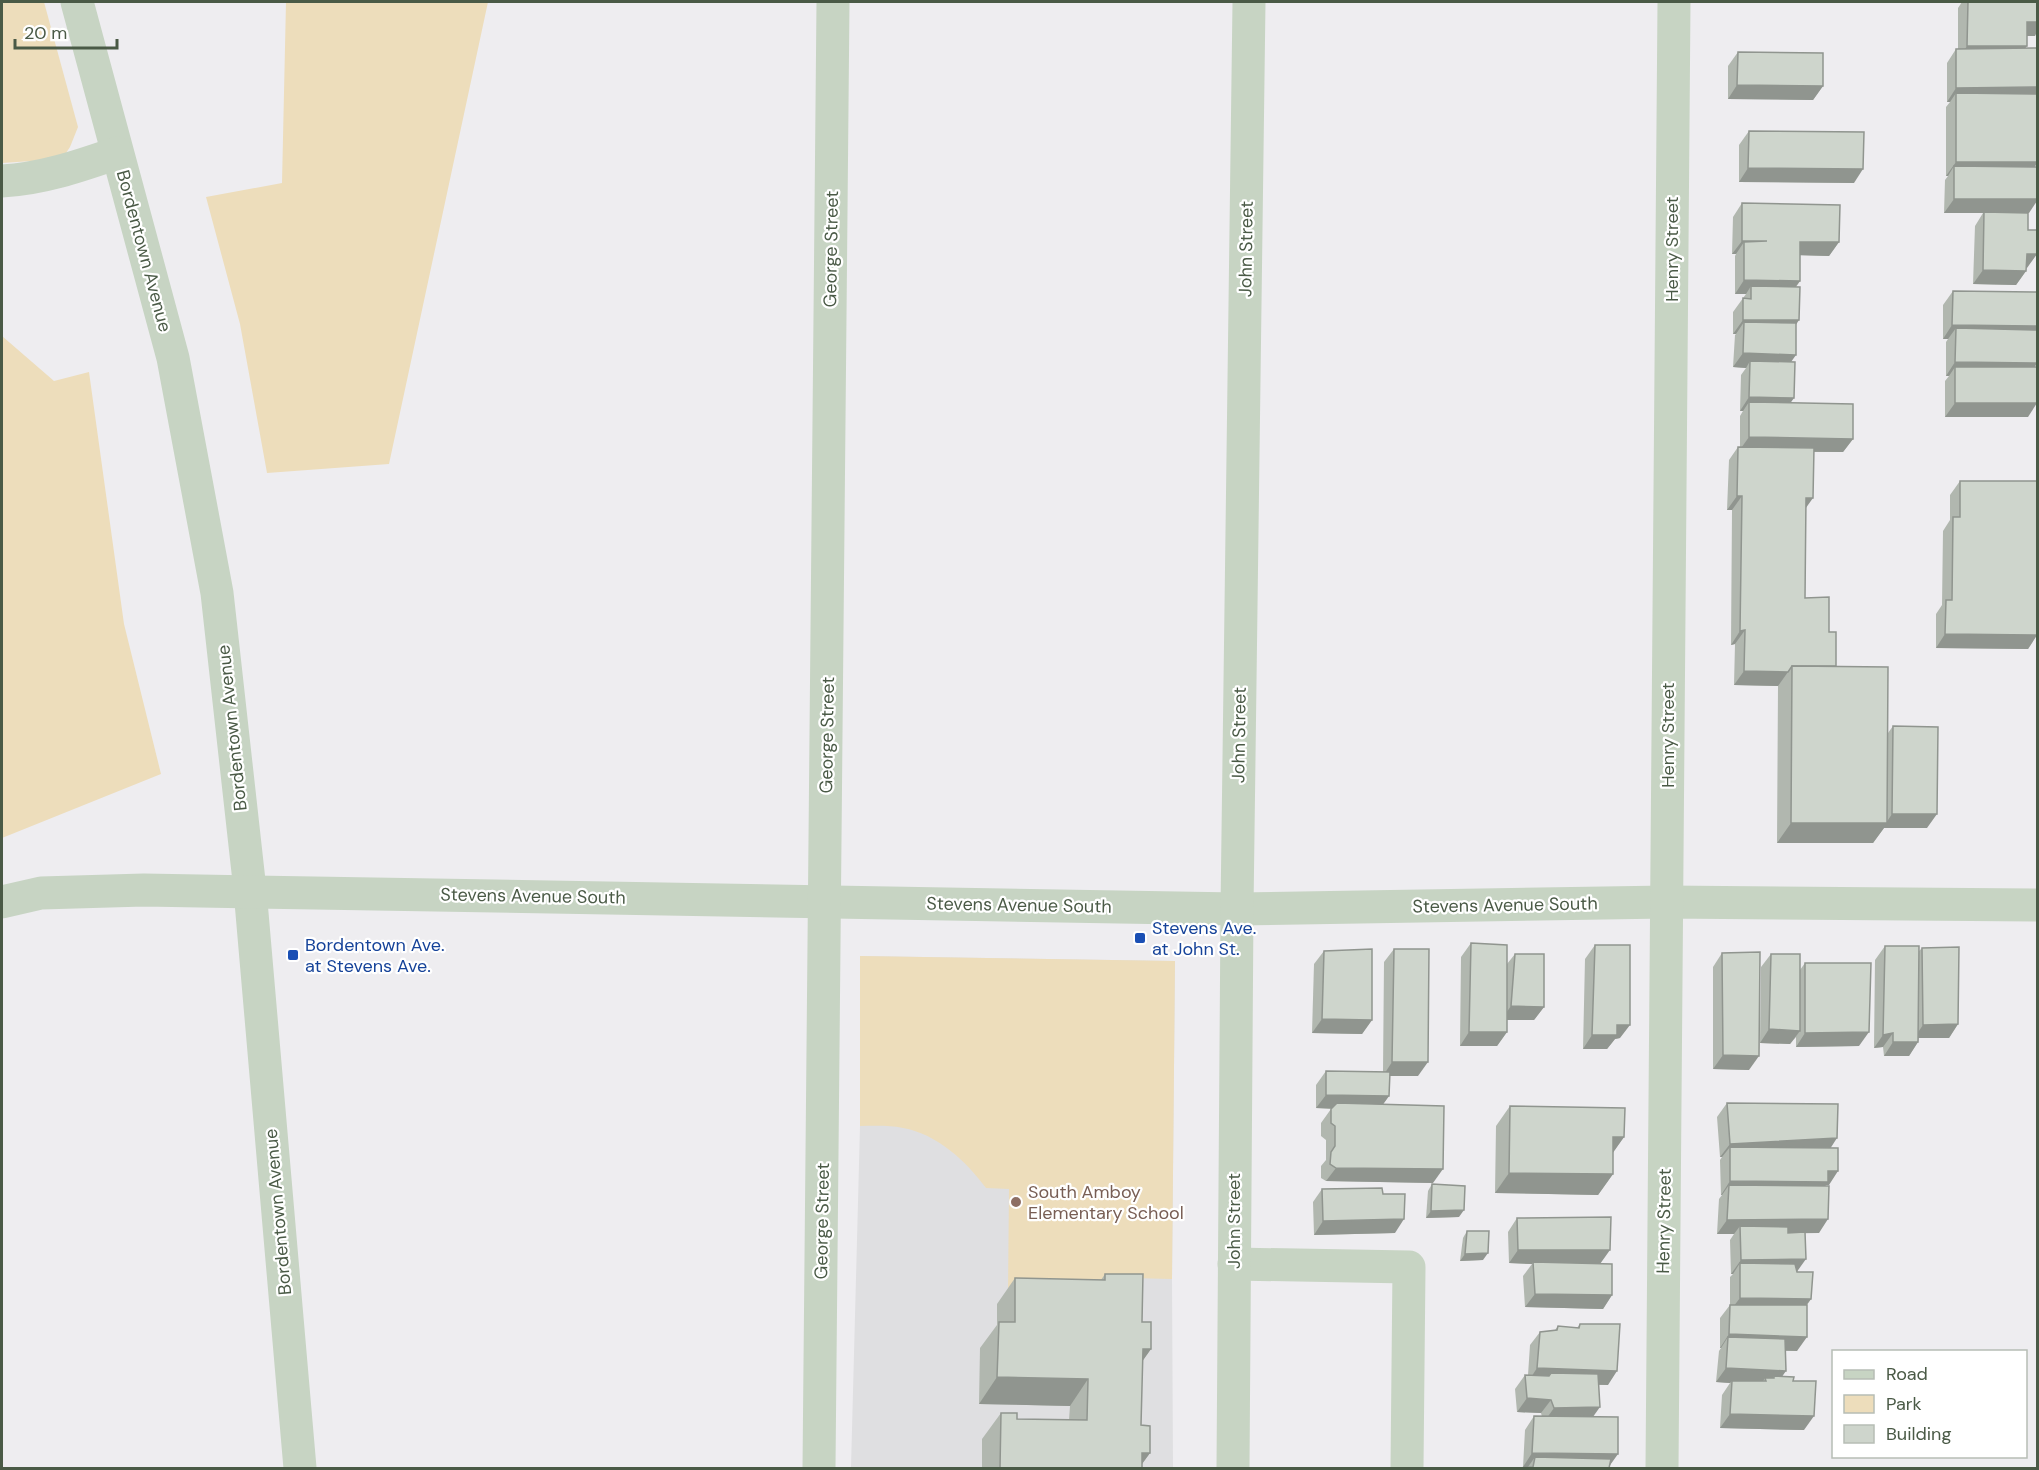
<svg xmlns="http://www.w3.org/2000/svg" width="2039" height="1470" font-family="'DM Sans',sans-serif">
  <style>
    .education { fill: #dfdfe1 }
    .green { fill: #edddbb }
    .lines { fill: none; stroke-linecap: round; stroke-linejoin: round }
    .minor { stroke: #c7d4c3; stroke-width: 33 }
    .wall { fill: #b1b7af }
    .shaded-wall { fill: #90958f }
    .building { fill: #ced5cc; stroke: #90958f; stroke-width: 1.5 }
    .transit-dot { fill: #1a4fb4; stroke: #fff; stroke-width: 2 }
    .education-dot { fill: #8d6e63; stroke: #fff; stroke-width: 2 }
    .labels { text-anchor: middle; stroke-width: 4.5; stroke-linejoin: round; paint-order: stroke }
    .street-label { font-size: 18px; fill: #4a5a46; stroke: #fff }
    .transit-label { font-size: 18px; fill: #164399; stroke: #fff; text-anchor: start }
    .education-label { font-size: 18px; fill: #785e54; stroke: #fff; text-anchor: start }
  </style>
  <rect width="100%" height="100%" fill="#eeedf0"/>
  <!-- education -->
  <path class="education" d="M 860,956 L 1175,961 L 1172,1279 L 1173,1468 L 851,1468 L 860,1126 Z"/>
  <!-- green -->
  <g class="green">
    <path d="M 2,2 L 44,2 L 78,127 L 70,147 L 62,159 L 2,163 Z"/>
    <path d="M 286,2 L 488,2 L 389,464 L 267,473 L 240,324 L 206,197 L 282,183 Z"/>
    <path d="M 2,336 L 54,381 L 89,372 L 124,624 L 161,774 L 2,838 Z"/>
    <path d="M 860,956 L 1175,961 L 1172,1279 L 1131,1278 L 1008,1291 L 1009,1189 L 986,1188 C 966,1161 937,1134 903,1128 C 889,1125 874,1126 860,1126 Z"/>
  </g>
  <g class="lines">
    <!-- minor -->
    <g class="minor">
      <path d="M 77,2 L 173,358 L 217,593 L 250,890 L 300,1468"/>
      <path d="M 2,181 C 42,179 79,166 117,153"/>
      <path d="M 2,902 L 41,893 L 144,890 L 1237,909 L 1667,902 L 2038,905"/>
      <path d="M 1234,1264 L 1409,1267 L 1407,1468"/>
      <path d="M 819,1468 L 833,2"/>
      <path d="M 1233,1468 L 1237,909 L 1249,2"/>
      <path d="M 1662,1468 L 1674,2"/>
    </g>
  </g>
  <!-- wall -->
  <g class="wall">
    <path d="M 1962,2 L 1968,2 L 2035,36 L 2027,36 L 2025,48 L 2036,94 L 2037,163 L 2035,167 L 2028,213 L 2028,230 L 2037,254 L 2026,268 L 2026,271 L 2016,285 L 1973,284 L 1975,226 L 1983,213 L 1944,213 L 1945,180 L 1948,176 L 1946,176 L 1946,107 L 1950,102 L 1947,102 L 1947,63 L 1956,49 L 1958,49 L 1958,8 Z"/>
    <path d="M 1738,52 L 1823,86 L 1813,100 L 1728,99 L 1728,66 Z"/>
    <path d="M 1749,131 L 1854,183 L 1739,182 L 1739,145 Z"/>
    <path d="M 1742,203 L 1839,242 L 1829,256 L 1800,255 L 1800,281 L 1796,287 L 1796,325 L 1791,362 L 1790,403 L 1853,439 L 1843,452 L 1814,452 L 1806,508 L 1805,598 L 1829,632 L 1836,666 L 1888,733 L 1893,726 L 1927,828 L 1884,828 L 1873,843 L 1777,843 L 1778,686 L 1734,685 L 1735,644 L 1731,645 L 1732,510 L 1727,510 L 1729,460 L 1738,447 L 1740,447 L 1740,416 L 1743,411 L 1740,411 L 1741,375 L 1746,368 L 1733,367 L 1735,335 L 1736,334 L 1733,334 L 1733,312 L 1746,294 L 1735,294 L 1735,256 L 1736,254 L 1732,254 L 1733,217 Z"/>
    <path d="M 1953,291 L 2036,329 L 2037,363 L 2035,367 L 2028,417 L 1945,417 L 1945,381 L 1949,376 L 1946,376 L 1946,342 L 1948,339 L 1943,339 L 1943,305 Z"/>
    <path d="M 1960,481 L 2037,635 L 2028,649 L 1936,648 L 1936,614 L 1942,605 L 1943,531 L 1950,520 L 1950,495 Z"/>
    <path d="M 1471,943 L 1507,964 L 1515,954 L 1544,1007 L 1534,1020 L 1507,1020 L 1507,1032 L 1497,1046 L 1460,1046 L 1461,957 Z"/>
    <path d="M 1595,945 L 1620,1038 L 1615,1039 L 1607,1049 L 1583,1049 L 1585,959 Z"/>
    <path d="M 1885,946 L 1919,951 L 1922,948 L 1958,1024 L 1949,1038 L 1919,1038 L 1918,1042 L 1909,1056 L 1884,1056 L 1883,1047 L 1874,1048 L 1875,960 Z"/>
    <path d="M 1394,949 L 1418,1076 L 1389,1076 L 1389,1096 L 1383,1104 L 1433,1183 L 1326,1181 L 1321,1178 L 1321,1166 L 1326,1160 L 1326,1140 L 1321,1136 L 1321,1123 L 1331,1109 L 1316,1108 L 1316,1085 L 1326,1071 L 1383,1072 L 1384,962 Z"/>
    <path d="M 1324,951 L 1372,1020 L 1362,1034 L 1312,1033 L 1314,964 Z"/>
    <path d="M 1722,953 L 1749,1070 L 1713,1069 L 1713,967 Z"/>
    <path d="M 1771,954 L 1800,970 L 1805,963 L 1859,1046 L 1796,1047 L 1796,1037 L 1790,1044 L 1760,1043 L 1761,967 Z"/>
    <path d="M 1727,1103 L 1830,1148 L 1819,1233 L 1805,1233 L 1797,1271 L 1811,1299 L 1807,1305 L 1797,1351 L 1786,1351 L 1782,1377 L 1793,1381 L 1804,1430 L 1720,1428 L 1722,1395 L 1730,1383 L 1716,1382 L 1719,1351 L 1721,1348 L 1720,1348 L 1720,1318 L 1730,1305 L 1730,1277 L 1733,1274 L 1731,1274 L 1730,1240 L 1734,1234 L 1717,1234 L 1719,1199 L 1722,1195 L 1721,1195 L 1720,1160 L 1722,1157 L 1720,1157 L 1717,1117 Z"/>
    <path d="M 1510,1106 L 1624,1137 L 1613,1152 L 1613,1174 L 1598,1195 L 1495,1193 L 1496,1126 Z"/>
    <path d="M 1432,1184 L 1459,1217 L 1426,1218 L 1428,1191 Z"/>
    <path d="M 1322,1189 L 1383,1194 L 1395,1233 L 1314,1235 L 1313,1202 Z"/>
    <path d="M 1517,1218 L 1601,1264 L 1612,1295 L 1603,1309 L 1525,1307 L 1523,1276 L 1532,1264 L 1509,1263 L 1508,1232 Z"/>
    <path d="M 1467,1231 L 1483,1260 L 1460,1261 L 1463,1238 Z"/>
    <path d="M 1105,1274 L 1142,1322 L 1151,1349 L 1142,1361 L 1141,1425 L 1150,1453 L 1142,1464 L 1142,1468 L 982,1468 L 982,1439 L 1001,1413 L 1017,1419 L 1069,1420 L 1070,1406 L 979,1404 L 980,1348 L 997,1325 L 997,1304 L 1015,1278 L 1101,1280 Z"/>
    <path d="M 1580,1324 L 1608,1385 L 1599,1385 L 1593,1417 L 1610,1465 L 1609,1468 L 1516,1468 L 1528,1467 L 1523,1467 L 1525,1430 L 1534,1416 L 1542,1417 L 1541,1413 L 1517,1412 L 1515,1389 L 1525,1375 L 1528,1375 L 1530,1345 L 1540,1332 L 1555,1330 L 1558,1326 L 1577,1328 Z"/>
  </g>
  <!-- shaded-wall -->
  <g class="shaded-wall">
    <path d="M 2027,22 L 2037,22 L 2037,32 L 2035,36 L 2017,36 Z"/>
    <path d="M 1967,46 L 2027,46 L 2017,60 L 1958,60 Z"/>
    <path d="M 1737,85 L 1823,86 L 1813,100 L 1728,99 Z"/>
    <path d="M 2037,87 L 2037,92 L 2031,101 L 1956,93 L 1950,102 L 1947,102 L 1956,88 Z"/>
    <path d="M 1956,162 L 2037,162 L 2037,163 L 2029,175 L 1954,166 L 1948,176 L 1946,176 Z"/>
    <path d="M 1748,168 L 1863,169 L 1854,183 L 1739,182 Z"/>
    <path d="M 1954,199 L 2037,199 L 2037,201 L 2029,213 L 1944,213 Z"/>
    <path d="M 1742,241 L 1767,241 L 1744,242 L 1736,254 L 1732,254 Z"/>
    <path d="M 1800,242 L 1839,242 L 1829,256 L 1791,255 Z"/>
    <path d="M 2027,254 L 2037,254 L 2027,268 L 2017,268 Z"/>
    <path d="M 1983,270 L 2026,271 L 2016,285 L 1973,284 Z"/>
    <path d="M 1744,280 L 1800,281 L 1790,294 L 1751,286 L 1746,294 L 1735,294 Z"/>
    <path d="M 1743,320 L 1799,320 L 1790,334 L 1744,322 L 1736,334 L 1733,334 Z"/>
    <path d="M 1952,325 L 2037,326 L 2037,328 L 2029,340 L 1956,328 L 1948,339 L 1943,339 Z"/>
    <path d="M 1743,353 L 1796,355 L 1786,369 L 1750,361 L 1746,368 L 1733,367 Z"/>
    <path d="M 1955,362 L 2037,363 L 2028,377 L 1955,367 L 1949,376 L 1946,376 Z"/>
    <path d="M 1749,397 L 1794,398 L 1784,412 L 1749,402 L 1743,411 L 1740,411 Z"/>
    <path d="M 1955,403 L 2037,403 L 2028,417 L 1945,417 Z"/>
    <path d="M 1749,437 L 1853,439 L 1843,452 L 1739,451 Z"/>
    <path d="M 1737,496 L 1742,496 L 1732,510 L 1727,510 Z"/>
    <path d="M 1806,498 L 1813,498 L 1803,512 Z"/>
    <path d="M 1745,630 L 1735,644 L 1731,645 L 1740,631 Z"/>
    <path d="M 1945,634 L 2037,635 L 2028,649 L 1936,648 Z"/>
    <path d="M 1744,671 L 1788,672 L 1778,686 L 1734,685 Z"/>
    <path d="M 1892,814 L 1937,814 L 1927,828 L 1884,828 L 1873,843 L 1777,843 L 1791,823 L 1886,823 Z"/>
    <path d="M 1511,1006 L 1544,1007 L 1534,1020 L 1501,1020 Z"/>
    <path d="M 1322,1019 L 1372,1020 L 1362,1034 L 1312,1033 Z"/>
    <path d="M 1958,1024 L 1949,1038 L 1914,1038 L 1923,1025 Z"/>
    <path d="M 1617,1025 L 1630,1025 L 1620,1038 L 1615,1039 L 1607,1049 L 1583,1049 L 1592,1035 Z"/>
    <path d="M 1769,1029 L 1800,1031 L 1790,1044 L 1760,1043 Z"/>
    <path d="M 1469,1032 L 1507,1032 L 1497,1046 L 1460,1046 Z"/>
    <path d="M 1869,1032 L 1859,1046 L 1796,1047 L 1805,1033 Z"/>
    <path d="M 1893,1033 L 1883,1047 L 1874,1048 L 1883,1035 Z"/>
    <path d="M 1893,1042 L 1918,1042 L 1909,1056 L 1884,1056 Z"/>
    <path d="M 1723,1055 L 1759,1056 L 1749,1070 L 1713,1069 Z"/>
    <path d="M 1392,1062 L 1428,1062 L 1418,1076 L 1383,1076 Z"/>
    <path d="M 1326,1095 L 1389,1096 L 1379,1110 L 1316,1108 Z"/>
    <path d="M 1613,1137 L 1624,1137 L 1610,1157 Z"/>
    <path d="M 1837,1138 L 1828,1152 L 1730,1147 L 1722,1157 L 1720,1157 L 1730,1144 Z"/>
    <path d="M 1336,1168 L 1443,1169 L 1433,1183 L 1326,1181 Z"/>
    <path d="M 1828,1171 L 1838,1171 L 1829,1185 L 1826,1185 L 1819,1195 L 1729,1185 L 1722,1195 L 1721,1195 L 1730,1181 Z"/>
    <path d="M 1509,1173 L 1613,1174 L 1598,1195 L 1495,1193 Z"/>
    <path d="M 1464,1210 L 1459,1217 L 1426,1218 L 1431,1211 Z"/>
    <path d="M 1404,1219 L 1395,1233 L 1314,1235 L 1323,1221 Z"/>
    <path d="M 1828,1219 L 1819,1233 L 1740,1234 L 1740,1226 L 1734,1234 L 1717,1234 L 1727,1220 Z"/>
    <path d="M 1518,1250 L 1610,1250 L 1600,1264 L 1533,1262 L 1532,1264 L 1509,1263 Z"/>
    <path d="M 1488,1253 L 1483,1260 L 1460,1261 L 1465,1254 Z"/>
    <path d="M 1806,1259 L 1796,1273 L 1740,1263 L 1733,1274 L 1731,1274 L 1741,1260 Z"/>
    <path d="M 1535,1294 L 1612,1295 L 1603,1309 L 1525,1307 Z"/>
    <path d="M 1740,1298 L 1811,1299 L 1801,1312 L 1730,1311 Z"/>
    <path d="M 1729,1334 L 1807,1337 L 1797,1351 L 1728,1348 L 1728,1337 L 1721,1348 L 1720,1348 Z"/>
    <path d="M 1143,1349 L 1151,1349 L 1132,1376 Z"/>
    <path d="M 1537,1368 L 1617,1371 L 1608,1385 L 1545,1383 L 1551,1373 L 1544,1383 L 1528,1382 Z"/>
    <path d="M 1726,1368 L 1786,1371 L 1776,1385 L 1774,1376 L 1768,1385 L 1765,1378 L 1761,1384 L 1732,1381 L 1730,1383 L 1716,1382 Z"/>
    <path d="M 997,1377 L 1088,1379 L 1070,1406 L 979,1404 Z"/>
    <path d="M 1527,1398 L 1551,1400 L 1541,1413 L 1517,1412 Z"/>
    <path d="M 1600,1407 L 1590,1421 L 1544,1422 L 1554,1408 Z"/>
    <path d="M 1730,1414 L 1814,1416 L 1804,1430 L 1720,1428 Z"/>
    <path d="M 1142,1453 L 1150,1453 L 1139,1468 Z"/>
    <path d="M 1532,1453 L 1618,1454 L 1608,1468 L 1535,1457 L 1528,1467 L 1523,1467 Z"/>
  </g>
  <!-- building -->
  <g class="building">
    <path d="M 1968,2 L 2037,2 L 2037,22 L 2027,22 L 2027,46 L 1967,46 Z"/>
    <path d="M 2037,48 L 2037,87 L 1956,88 L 1956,49 Z"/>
    <path d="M 1738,52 L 1823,53 L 1823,86 L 1737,85 Z"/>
    <path d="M 1956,93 L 2037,94 L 2037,162 L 1956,162 Z"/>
    <path d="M 1749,131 L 1864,132 L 1863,169 L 1748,168 Z"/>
    <path d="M 1954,166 L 2037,167 L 2037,199 L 1954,199 Z"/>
    <path d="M 1742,203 L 1840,205 L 1839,242 L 1800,242 L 1800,281 L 1744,280 L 1744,242 L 1767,241 L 1742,241 Z"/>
    <path d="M 1984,212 L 2028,213 L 2028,230 L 2037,230 L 2037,254 L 2027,254 L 2026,271 L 1983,270 Z"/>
    <path d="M 1751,286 L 1800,287 L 1799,320 L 1743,320 L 1743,298 L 1751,299 Z"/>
    <path d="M 1953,291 L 2037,292 L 2037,326 L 1952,325 Z"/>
    <path d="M 1744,322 L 1796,323 L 1796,355 L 1743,353 Z"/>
    <path d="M 1956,328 L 2037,330 L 2037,363 L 1955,362 Z"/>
    <path d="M 1750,361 L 1795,362 L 1794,398 L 1749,397 Z"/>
    <rect x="1955" y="367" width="82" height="36"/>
    <path d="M 1749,402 L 1853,404 L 1853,439 L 1749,437 Z"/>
    <path d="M 1738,447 L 1814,448 L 1813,498 L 1806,498 L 1805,598 L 1829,597 L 1829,632 L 1836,632 L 1836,666 L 1792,666 L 1788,672 L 1744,671 L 1745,630 L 1740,631 L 1742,496 L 1737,496 Z"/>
    <path d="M 1960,481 L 2037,481 L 2037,635 L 1945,634 L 1946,600 L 1952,600 L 1953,517 L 1960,517 Z"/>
    <path d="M 1792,666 L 1888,667 L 1887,823 L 1791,823 Z"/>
    <path d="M 1893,726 L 1938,727 L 1937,814 L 1892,814 Z"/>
    <path d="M 1471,943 L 1507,945 L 1507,1032 L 1469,1032 Z"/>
    <path d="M 1595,945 L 1630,945 L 1630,1025 L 1617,1025 L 1617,1035 L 1592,1035 Z"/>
    <path d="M 1885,946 L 1919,946 L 1918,1042 L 1893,1042 L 1893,1033 L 1883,1035 Z"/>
    <path d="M 1959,947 L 1958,1024 L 1923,1025 L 1922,948 Z"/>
    <path d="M 1372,949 L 1372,1020 L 1322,1019 L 1324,951 Z"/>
    <path d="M 1394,949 L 1429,949 L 1428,1062 L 1392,1062 Z"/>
    <path d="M 1760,952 L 1759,1056 L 1723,1055 L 1722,953 Z"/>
    <path d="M 1515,954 L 1544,954 L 1544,1007 L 1511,1006 Z"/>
    <path d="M 1771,954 L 1800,954 L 1800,1031 L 1769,1029 Z"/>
    <path d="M 1805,963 L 1871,963 L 1869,1032 L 1805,1033 Z"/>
    <path d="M 1326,1071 L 1390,1072 L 1389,1096 L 1326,1095 Z"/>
    <path d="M 1337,1103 L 1444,1106 L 1443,1169 L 1336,1168 L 1330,1164 L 1331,1152 L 1335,1146 L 1335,1126 L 1331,1123 L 1331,1109 Z"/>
    <path d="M 1727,1103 L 1838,1104 L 1837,1138 L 1730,1144 Z"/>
    <path d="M 1510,1106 L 1625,1108 L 1624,1137 L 1613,1137 L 1613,1174 L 1509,1173 Z"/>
    <path d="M 1730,1147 L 1838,1148 L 1838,1171 L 1828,1171 L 1828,1182 L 1730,1181 Z"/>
    <path d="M 1432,1184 L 1465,1186 L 1464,1210 L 1431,1211 Z"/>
    <path d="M 1729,1185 L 1829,1186 L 1828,1219 L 1727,1220 Z"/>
    <path d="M 1382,1188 L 1383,1194 L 1405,1194 L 1404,1219 L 1323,1221 L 1322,1189 Z"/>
    <path d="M 1611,1217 L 1610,1250 L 1518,1250 L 1517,1218 Z"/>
    <path d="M 1740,1226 L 1788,1227 L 1788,1233 L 1805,1232 L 1806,1259 L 1741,1260 Z"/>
    <path d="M 1467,1231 L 1489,1231 L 1488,1253 L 1465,1254 Z"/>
    <path d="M 1533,1262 L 1612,1264 L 1612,1295 L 1535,1294 Z"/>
    <path d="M 1740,1263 L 1795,1264 L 1797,1272 L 1813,1272 L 1811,1299 L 1740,1298 Z"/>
    <path d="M 1105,1274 L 1143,1274 L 1142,1322 L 1151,1322 L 1151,1349 L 1143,1349 L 1141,1425 L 1150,1426 L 1150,1453 L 1142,1453 L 1142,1468 L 1000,1468 L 1001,1413 L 1017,1413 L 1017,1419 L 1087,1420 L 1088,1379 L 997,1377 L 999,1322 L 1015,1322 L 1015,1278 L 1105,1280 Z"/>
    <path d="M 1730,1305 L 1807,1305 L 1807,1337 L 1729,1334 Z"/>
    <path d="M 1580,1324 L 1620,1324 L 1617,1371 L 1537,1368 L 1540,1332 L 1557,1330 L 1558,1326 L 1579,1328 Z"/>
    <path d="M 1728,1337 L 1785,1339 L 1786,1371 L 1726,1368 Z"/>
    <path d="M 1551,1373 L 1598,1374 L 1600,1407 L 1554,1408 L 1551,1400 L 1527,1398 L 1525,1375 L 1549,1376 Z"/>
    <path d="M 1774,1376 L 1794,1377 L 1793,1381 L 1816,1381 L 1814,1416 L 1730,1414 L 1732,1381 L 1766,1381 L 1765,1378 L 1774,1378 Z"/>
    <path d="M 1534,1416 L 1618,1417 L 1618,1454 L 1532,1453 Z"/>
    <path d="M 1535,1457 L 1611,1459 L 1609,1468 L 1516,1468 L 1533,1467 Z"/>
  </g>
  <!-- markers -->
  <g class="transit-dot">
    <rect x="1134" y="932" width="12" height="12" rx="3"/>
    <rect x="287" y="949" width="12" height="12" rx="3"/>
  </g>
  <circle class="education-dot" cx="1016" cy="1202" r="6"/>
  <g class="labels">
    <!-- street labels -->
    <g class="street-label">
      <text transform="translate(831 249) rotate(-89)" y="6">George Street</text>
      <text transform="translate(1246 249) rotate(-89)" y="6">John Street</text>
      <text transform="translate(1672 249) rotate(-90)" y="6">Henry Street</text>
      <text transform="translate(144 251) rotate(75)" y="6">Bordentown Avenue</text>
      <text transform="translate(232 728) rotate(-96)" y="6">Bordentown Avenue</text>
      <text transform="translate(827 735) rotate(-89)" y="6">George Street</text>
      <text transform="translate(1239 735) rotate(-89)" y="6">John Street</text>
      <text transform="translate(1668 735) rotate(-90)" y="6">Henry Street</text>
      <text transform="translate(533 896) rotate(1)" y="6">Stevens Avenue South</text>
      <text transform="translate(1019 905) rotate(1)" y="6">Stevens Avenue South</text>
      <text transform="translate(1505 905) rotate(-1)" y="6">Stevens Avenue South</text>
      <text transform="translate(278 1212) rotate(-95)" y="6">Bordentown Avenue</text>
      <text transform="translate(822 1221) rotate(-89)" y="6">George Street</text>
      <text transform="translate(1234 1221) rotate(-90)" y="6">John Street</text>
      <text transform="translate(1664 1221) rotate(-89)" y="6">Henry Street</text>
    </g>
    <!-- transit labels -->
    <g class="transit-label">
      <text x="1152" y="934">Stevens Ave.<tspan x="1152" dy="21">at John St.</tspan></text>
      <text x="305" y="951">Bordentown Ave.<tspan x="305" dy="21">at Stevens Ave.</tspan></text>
    </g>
    <!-- education labels -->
    <g class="education-label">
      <text x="1028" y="1198">South Amboy<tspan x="1028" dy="21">Elementary School</tspan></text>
    </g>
  </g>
  <!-- border -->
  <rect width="2039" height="1470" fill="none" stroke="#4a5a46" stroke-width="6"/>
  <!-- legend -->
  <rect x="1832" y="1350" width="195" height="108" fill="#ffffff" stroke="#b7bdb5" stroke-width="1.5"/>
  <rect x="1844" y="1370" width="30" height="9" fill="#c7d4c3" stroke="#b7bdb5" stroke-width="1.5"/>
  <text x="1886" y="1380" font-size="18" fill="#4a5a46">Road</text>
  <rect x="1844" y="1395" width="30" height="18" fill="#edddbb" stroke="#b7bdb5" stroke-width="1.5"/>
  <text x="1886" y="1410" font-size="18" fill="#4a5a46">Park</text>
  <rect x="1844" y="1425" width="30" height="18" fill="#ced5cc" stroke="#b7bdb5" stroke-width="1.5"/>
  <text x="1886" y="1440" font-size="18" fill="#4a5a46">Building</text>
  <!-- scale -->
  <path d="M15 39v9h102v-9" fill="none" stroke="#4a5a46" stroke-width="3"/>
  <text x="24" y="39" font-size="18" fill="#4a5a46" stroke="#ffffff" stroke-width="4.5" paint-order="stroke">20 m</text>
</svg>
